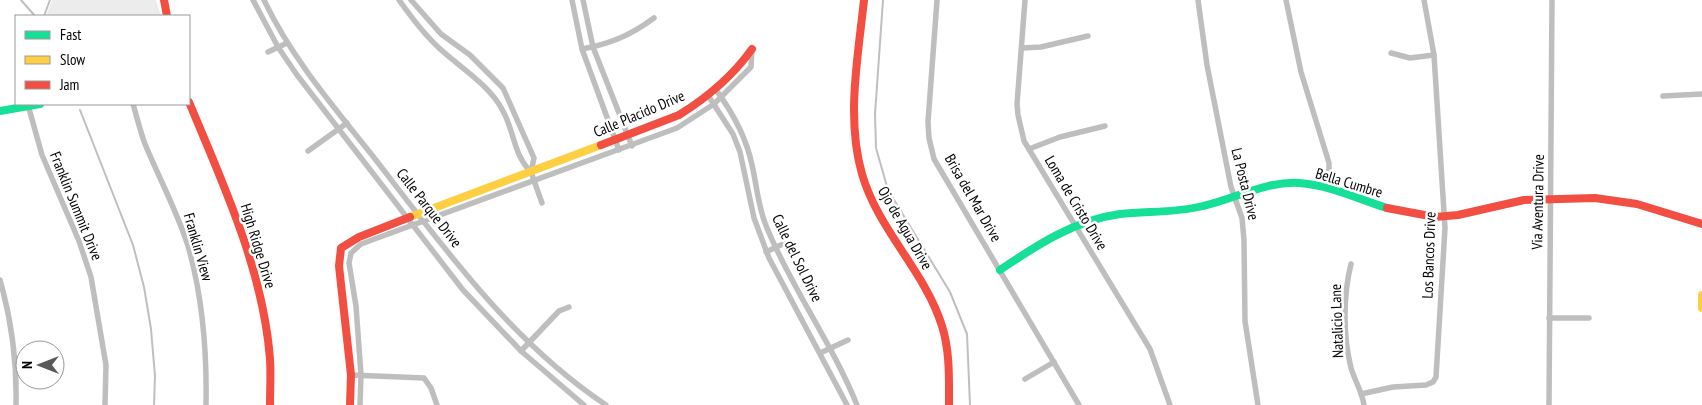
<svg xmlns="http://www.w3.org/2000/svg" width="1702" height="405" font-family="'PT Sans Narrow',sans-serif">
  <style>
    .green { fill: #ececec }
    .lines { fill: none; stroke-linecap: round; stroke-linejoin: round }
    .stream { stroke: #bfbfbf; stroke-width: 2 }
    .street { stroke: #bebebe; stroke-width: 5.5 }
    .fast { stroke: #16e098; stroke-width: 8 }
    .slow { stroke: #ffcf43; stroke-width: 8 }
    .jam { stroke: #f24e42; stroke-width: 8 }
    .labels { text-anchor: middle; stroke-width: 5; stroke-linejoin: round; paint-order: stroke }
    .street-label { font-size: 15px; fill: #000; stroke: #fff }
  </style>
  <rect width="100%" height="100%" fill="#fff"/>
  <!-- green -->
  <path class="green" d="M 52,0 L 156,0 L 161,16 L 46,16 Z"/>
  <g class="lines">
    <!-- stream -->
    <g class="stream">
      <path d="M 21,0 L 35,16"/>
      <path d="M 883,0 L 875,114 L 876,148 L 888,190 L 950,292 L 967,334 L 970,405"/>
      <path d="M 44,16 L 50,0"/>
      <path d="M 80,110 L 133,245 L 144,287 L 151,329 L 155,376 L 154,405"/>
    </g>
    <!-- street -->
    <g class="street">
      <path d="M 253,0 L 278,47 L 297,75 L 463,290 L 521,351 L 584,405"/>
      <path d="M 264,0 C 291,57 333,106 372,155 C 442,245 510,341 606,405"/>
      <path d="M 399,0 C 411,17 423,33 438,47 C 459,67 489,84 503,111 C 514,131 514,156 531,172"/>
      <path d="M 411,0 L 441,34 L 470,55 L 503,88 L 534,158 L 531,172 L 542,203"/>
      <path d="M 572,0 L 582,49 L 619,150"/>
      <path d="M 583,0 L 593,47 L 632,146"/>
      <path d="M 937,0 L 928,122 L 929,138 L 934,159 L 1079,405"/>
      <path d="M 1025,0 L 1017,104 L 1018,115 L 1024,141 L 1150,349 L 1170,405"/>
      <path d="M 1198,0 L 1207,65 L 1231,187 L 1242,218 L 1244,240 L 1245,321 L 1258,405"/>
      <path d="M 1286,0 L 1301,72 L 1329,163 L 1329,188"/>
      <path d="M 1022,48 L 1041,47 L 1088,36"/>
      <path d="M 582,49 C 610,44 631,35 654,18"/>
      <path d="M 268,52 L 287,43"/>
      <path d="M 1391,53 L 1410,58 L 1434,55"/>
      <path d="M 716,90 C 733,113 746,136 752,165 C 757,186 758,208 767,228 C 792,289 832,343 857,405"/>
      <path d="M 1663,96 L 1702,94"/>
      <path d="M 709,97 L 733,134 L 740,152 L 754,218 L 769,258 L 847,405"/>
      <path d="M 133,104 C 137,117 140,131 145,144 C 159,178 177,211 188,246 C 203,298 207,352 206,405"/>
      <path d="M 28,105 L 42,155 L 79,241 L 91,277 L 106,365 L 105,405"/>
      <path d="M 1029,149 L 1060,137 L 1105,126"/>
      <path d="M 308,151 L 347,123"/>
      <path d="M 766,252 L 785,243"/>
      <path d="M 1351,264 C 1343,296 1343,336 1351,368 C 1355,381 1362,392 1364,405"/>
      <path d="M 0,280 C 12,322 17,362 16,405"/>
      <path d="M 1549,318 L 1589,318"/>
      <path d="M 521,351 L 559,311 L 569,307"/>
      <path d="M 820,353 L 848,340"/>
      <path d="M 351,375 L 424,378 L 431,388 L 437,405"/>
      <path d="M 1025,379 L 1054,362"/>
      <path d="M 1361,394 L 1393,387 L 1426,385 L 1433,382 L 1436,377 L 1445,228 L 1434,55 L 1424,0"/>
      <path d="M 360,405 L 361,375 L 356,306 L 349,263 L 351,253 L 361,244 L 677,128 L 714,104 L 751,67 L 752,49"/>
      <path d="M 1549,405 L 1552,0"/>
    </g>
    <!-- fast -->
    <g class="fast">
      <path d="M 0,111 L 40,104"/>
      <path d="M 1000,270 C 1037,245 1075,220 1120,214 C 1148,211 1176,213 1203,206 C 1235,199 1265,181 1299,183 C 1329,185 1358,199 1387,208"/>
    </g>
    <!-- slow -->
    <g class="slow">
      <path d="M 410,217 L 601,145"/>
      <path d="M 1702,295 L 1702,308"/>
    </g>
    <!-- jam -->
    <g class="jam">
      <path d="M 164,0 L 167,16"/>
      <path d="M 864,0 C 858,57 846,118 862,174 C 878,230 925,271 942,326 C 950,351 949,379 949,405"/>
      <path d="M 189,102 C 223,184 263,269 270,359 C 271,374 270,390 270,405"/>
      <path d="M 601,145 L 679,115 C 708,97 732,77 752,49"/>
      <path d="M 1387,208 L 1435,217 L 1458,215 L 1524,200 L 1595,198 L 1637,204 L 1702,224"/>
      <path d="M 350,405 L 351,375 L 339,266 L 341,248 L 359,237 L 410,217"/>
    </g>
  </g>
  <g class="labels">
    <!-- street labels -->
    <g class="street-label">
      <text transform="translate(639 114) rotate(-23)" y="5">Calle Placido Drive</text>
      <text transform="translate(1349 183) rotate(17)" y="5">Bella Cumbre</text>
      <text transform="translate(1245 184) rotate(76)" y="5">La Posta Drive</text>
      <text transform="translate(973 198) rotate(60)" y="5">Brisa del Mar Drive</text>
      <text transform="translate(1538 202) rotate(-89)" y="5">Via Aventura Drive</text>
      <text transform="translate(1076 203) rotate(59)" y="5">Loma de Cristo Drive</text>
      <text transform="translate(76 206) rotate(68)" y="5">Franklin Summit Drive</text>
      <text transform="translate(429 208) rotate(52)" y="5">Calle Parque Drive</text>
      <text transform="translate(905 228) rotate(60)" y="5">Ojo de Agua Drive</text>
      <text transform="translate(258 246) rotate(73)" y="5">High Ridge Drive</text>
      <text transform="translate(198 247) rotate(74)" y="5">Franklin View</text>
      <text transform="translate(1429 255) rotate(-88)" y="5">Los Bancos Drive</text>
      <text transform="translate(797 258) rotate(64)" y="5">Calle del Sol Drive</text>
      <text transform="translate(1337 321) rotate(-92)" y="5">Natalicio Lane</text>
    </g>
  </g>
  <!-- legend -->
  <rect x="15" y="15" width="175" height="90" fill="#ffffff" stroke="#999999"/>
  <rect x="25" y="31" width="25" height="8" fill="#16e098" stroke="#999999"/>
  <text x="60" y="40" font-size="15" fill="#000000">Fast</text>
  <rect x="25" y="56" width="25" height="8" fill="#ffcf43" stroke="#999999"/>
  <text x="60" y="65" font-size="15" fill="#000000">Slow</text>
  <rect x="25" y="81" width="25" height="8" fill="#f24e42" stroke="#999999"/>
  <text x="60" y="90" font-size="15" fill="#000000">Jam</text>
  <!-- north arrow -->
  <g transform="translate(40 365) rotate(270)"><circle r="24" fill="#ffffff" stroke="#999999"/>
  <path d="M0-4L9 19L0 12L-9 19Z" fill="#595959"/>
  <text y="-8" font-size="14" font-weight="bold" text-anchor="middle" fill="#000000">N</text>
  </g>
</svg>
